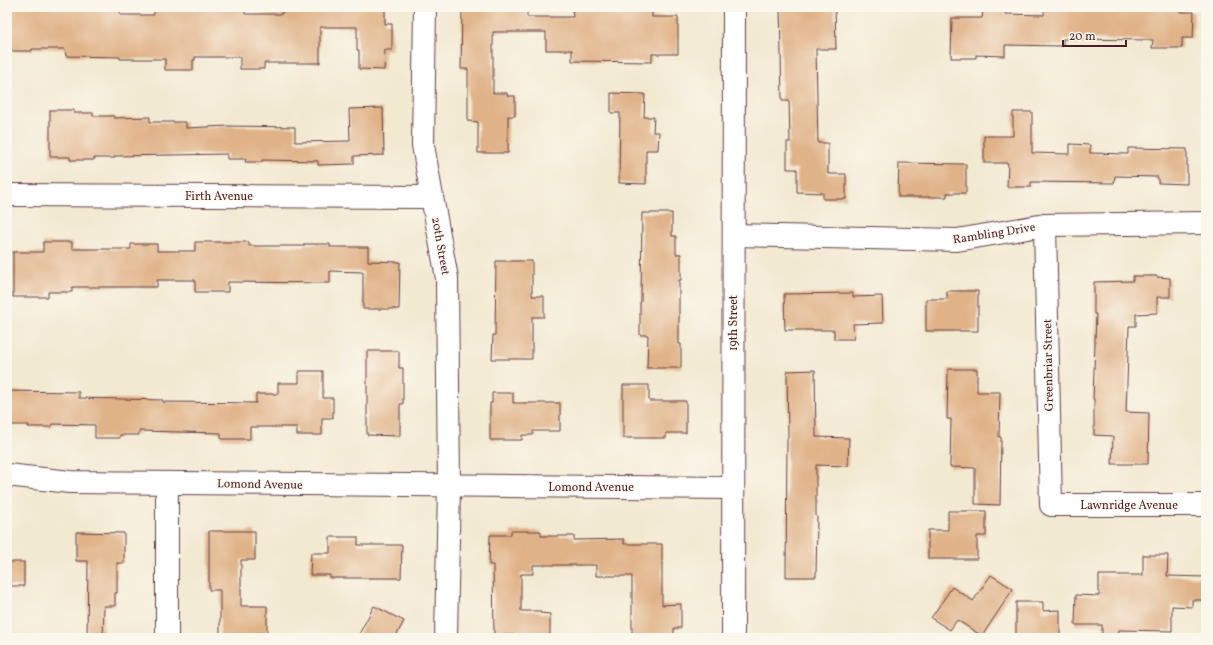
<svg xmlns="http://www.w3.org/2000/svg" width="1213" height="645" font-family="Vollkorn,serif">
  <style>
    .building { fill: #e0b288 }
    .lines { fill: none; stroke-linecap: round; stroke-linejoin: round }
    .minor-casing { stroke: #633d44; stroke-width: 24 }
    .minor { stroke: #fff; stroke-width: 22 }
    .labels { text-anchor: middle; stroke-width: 3; stroke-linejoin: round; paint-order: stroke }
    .street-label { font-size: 12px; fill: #4a1f2b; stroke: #fbf7ec }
  </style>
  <rect width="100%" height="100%" fill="#fbf7ec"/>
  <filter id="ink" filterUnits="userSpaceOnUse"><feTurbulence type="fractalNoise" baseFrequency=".025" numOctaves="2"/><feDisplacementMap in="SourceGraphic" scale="8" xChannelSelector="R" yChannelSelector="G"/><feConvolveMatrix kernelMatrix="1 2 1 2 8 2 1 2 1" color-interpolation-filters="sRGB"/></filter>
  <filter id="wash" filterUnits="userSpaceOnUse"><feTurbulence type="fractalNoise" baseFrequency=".012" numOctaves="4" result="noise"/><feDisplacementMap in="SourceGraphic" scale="16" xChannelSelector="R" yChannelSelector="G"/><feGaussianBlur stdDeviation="0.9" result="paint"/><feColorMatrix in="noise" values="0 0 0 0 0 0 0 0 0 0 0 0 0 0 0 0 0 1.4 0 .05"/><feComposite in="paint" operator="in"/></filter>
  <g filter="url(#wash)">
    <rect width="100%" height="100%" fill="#f2e9d1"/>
    <g id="blocks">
      <!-- building -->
      <g class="building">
        <path d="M 7,7 L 120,7 L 120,15 L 154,15 L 154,8 L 172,8 L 172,7 L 245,7 L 245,14 L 282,14 L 282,11 L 297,11 L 297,7 L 385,7 L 385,24 L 392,24 L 392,50 L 385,50 L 384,70 L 359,69 L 359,50 L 357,50 L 357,27 L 320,27 L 320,63 L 264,63 L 264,69 L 240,69 L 240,57 L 195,57 L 195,60 L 193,60 L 193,70 L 165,70 L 165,59 L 120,59 L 120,57 L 66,56 L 65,49 L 32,49 L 32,51 L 7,51 Z"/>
        <path d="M 462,7 L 527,7 L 527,17 L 573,17 L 572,7 L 652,7 L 652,17 L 678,17 L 678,54 L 652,54 L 652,62 L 572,61 L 572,50 L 546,50 L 546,32 L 493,32 L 493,93 L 507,93 L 507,96 L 515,96 L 515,116 L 508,116 L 508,153 L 478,153 L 478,122 L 468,121 L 468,69 L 461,69 Z"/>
        <path d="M 780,7 L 835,7 L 836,49 L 816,49 L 818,143 L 828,143 L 828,174 L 846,174 L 846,199 L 823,199 L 823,193 L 797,192 L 797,169 L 787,169 L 787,142 L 790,142 L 789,101 L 782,101 Z"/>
        <path d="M 1044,7 L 1180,7 L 1180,12 L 1194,12 L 1193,38 L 1182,38 L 1182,48 L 1152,48 L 1153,40 L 1063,39 L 1063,46 L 1005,45 L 1005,56 L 976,55 L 976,58 L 951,58 L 952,18 L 982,18 L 983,10 L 1005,10 L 1005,14 L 1044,15 Z"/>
        <path d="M 611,93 L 645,94 L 644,117 L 654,117 L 653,132 L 659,132 L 658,150 L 646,150 L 646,184 L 619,183 L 620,113 L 611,113 Z"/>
        <path d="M 383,108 L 384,155 L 354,156 L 354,164 L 318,165 L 318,161 L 262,160 L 262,162 L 245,162 L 246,159 L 227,159 L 227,154 L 115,156 L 115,158 L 94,158 L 94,160 L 70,160 L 70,157 L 50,157 L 50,110 L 74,110 L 74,113 L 93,113 L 93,116 L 114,116 L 114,118 L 150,117 L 150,122 L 186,122 L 186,128 L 227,126 L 295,127 L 295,142 L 350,141 L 349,109 Z"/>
        <path d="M 1013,112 L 1032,112 L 1032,153 L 1070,154 L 1070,144 L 1090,145 L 1090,153 L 1128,154 L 1128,148 L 1187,149 L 1187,184 L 1158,183 L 1158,177 L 1115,176 L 1114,183 L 1031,182 L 1031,187 L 1007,187 L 1008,163 L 984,163 L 984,136 L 1013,136 Z"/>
        <path d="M 899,163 L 966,164 L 966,193 L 947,193 L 947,197 L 898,197 Z"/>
        <path d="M 642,213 L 672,213 L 672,236 L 676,236 L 676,254 L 681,254 L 681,280 L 679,280 L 679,344 L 681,344 L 681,368 L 647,368 L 648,335 L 640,335 L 640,302 L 641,302 Z"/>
        <path d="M 43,242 L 72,242 L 72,249 L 131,249 L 131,244 L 157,244 L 157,251 L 195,251 L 195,242 L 249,242 L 249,246 L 304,246 L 304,244 L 330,244 L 330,247 L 368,247 L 368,261 L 400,262 L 399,309 L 363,309 L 363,272 L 330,271 L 330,283 L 228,282 L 228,292 L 195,292 L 195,280 L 157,280 L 157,287 L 72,287 L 72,292 L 48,292 L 48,297 L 13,297 L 13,252 L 43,252 Z"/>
        <path d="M 496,261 L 532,261 L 532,296 L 544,296 L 544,317 L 532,317 L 532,359 L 492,359 L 493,335 L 495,335 Z"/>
        <path d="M 1133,276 L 1157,276 L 1157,277 L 1170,278 L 1170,297 L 1157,297 L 1157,313 L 1136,314 L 1136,326 L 1129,326 L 1126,412 L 1149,413 L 1148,464 L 1112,464 L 1113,436 L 1094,435 L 1094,399 L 1093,399 L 1096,314 L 1094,314 L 1094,282 L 1133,281 Z"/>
        <path d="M 947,291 L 978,291 L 978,331 L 926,331 L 926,299 L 947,299 Z"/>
        <path d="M 853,293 L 853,297 L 882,296 L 883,323 L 853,324 L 854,339 L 834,339 L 834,330 L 785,330 L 784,294 Z"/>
        <path d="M 367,351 L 399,351 L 399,368 L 403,368 L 403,404 L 400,404 L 400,436 L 367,435 Z"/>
        <path d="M 948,369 L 977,369 L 977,392 L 1000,392 L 999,437 L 1001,437 L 1000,505 L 975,504 L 975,468 L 950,467 L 951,419 L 947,419 Z"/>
        <path d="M 815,370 L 816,437 L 849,438 L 848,466 L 816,465 L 816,516 L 817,516 L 816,577 L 786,577 L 787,438 L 788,438 L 787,371 Z"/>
        <path d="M 299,371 L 323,371 L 323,398 L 333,398 L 333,418 L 322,418 L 322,435 L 297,435 L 297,427 L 250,427 L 250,439 L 221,439 L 221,433 L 139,431 L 139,435 L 120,435 L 120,438 L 95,438 L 95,425 L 52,424 L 51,427 L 28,427 L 29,425 L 7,425 L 7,391 L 79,392 L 79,398 L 163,400 L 163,402 L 256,403 L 256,394 L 278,394 L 278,383 L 299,383 Z"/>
        <path d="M 623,385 L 649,385 L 649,401 L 686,401 L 686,433 L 666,433 L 666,438 L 623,438 Z"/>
        <path d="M 492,393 L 513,393 L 513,403 L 560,403 L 560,431 L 533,431 L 533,435 L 522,435 L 522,440 L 490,440 L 490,403 L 492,403 Z"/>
        <path d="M 948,511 L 986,511 L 986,536 L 977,536 L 977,559 L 928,559 L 928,530 L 948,530 Z"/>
        <path d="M 209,531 L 255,531 L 255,560 L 241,560 L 241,606 L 267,606 L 267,638 L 220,638 L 220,590 L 209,590 Z"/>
        <path d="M 511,531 L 541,531 L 541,536 L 574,536 L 574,540 L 624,539 L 624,544 L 662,544 L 662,605 L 681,604 L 681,628 L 674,628 L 674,638 L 632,638 L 632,576 L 596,576 L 596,565 L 533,565 L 533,574 L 521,574 L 521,611 L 540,611 L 540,613 L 550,614 L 550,638 L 514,638 L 514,635 L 494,635 L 493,565 L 489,565 L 490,535 L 511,535 Z"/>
        <path d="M 76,532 L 124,533 L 124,563 L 117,563 L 117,593 L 115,593 L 115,606 L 104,606 L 103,638 L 87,638 L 88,561 L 76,561 Z"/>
        <path d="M 330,537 L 358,537 L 358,545 L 402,545 L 401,578 L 330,578 L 330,575 L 310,575 L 311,553 L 330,553 Z"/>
        <path d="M 1143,555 L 1168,555 L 1167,576 L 1206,577 L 1206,600 L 1192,600 L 1192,607 L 1172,606 L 1172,631 L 1119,630 L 1118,638 L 1102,638 L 1102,625 L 1075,625 L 1076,595 L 1099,596 L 1099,575 L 1143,575 Z"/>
        <rect x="7" y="562" width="17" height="24"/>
        <path d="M 991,575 L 1013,589 L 982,636 L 957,620 L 950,630 L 931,618 L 952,587 L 973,601 Z"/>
        <path d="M 1016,602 L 1043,602 L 1043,611 L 1060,610 L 1060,638 L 1016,638 Z"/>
        <path d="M 374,606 L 404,621 L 395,638 L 357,638 Z"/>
      </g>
    </g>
  </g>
  <g filter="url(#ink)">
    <use href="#blocks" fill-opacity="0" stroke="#633d44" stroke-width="1"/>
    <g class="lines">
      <defs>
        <g id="minor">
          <path d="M 425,7 L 423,145 L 432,197 L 447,278 L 449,486 L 446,638"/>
          <path d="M 7,195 L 432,197"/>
          <path d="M 1045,225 L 1051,505 L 1206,505"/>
          <path d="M 734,235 L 957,240 L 1045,225 L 1206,223"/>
          <path d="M 7,475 L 70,482 L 733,488"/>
          <path d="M 167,483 L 167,638"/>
          <path d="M 733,638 L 734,7"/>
        </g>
      </defs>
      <!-- minor casing -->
      <use href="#minor" class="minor-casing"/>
      <!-- minor -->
      <use href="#minor" class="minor"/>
    </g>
  </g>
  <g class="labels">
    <!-- street labels -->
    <g class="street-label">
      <text x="219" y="200">Firth Avenue</text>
      <text transform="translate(994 233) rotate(-9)" y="4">Rambling Drive</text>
      <text transform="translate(441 246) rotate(80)" y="4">20th Street</text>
      <text transform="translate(733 323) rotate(-90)" y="4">19th Street</text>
      <text transform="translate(1048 365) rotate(-91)" y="4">Greenbriar Street</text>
      <text transform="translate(260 484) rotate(1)" y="4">Lomond Avenue</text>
      <text x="591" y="491">Lomond Avenue</text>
      <text x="1129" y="509">Lawnridge Avenue</text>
    </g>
  </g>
  <!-- margin -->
  <rect width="1213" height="645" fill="none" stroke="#fbf7ec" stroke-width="24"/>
  <!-- scale -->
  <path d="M1063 40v6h63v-6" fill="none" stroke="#4a1f2b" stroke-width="2"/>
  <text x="1069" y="40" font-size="12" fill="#4a1f2b" stroke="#fbf7ec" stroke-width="3" paint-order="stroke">20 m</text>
</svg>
